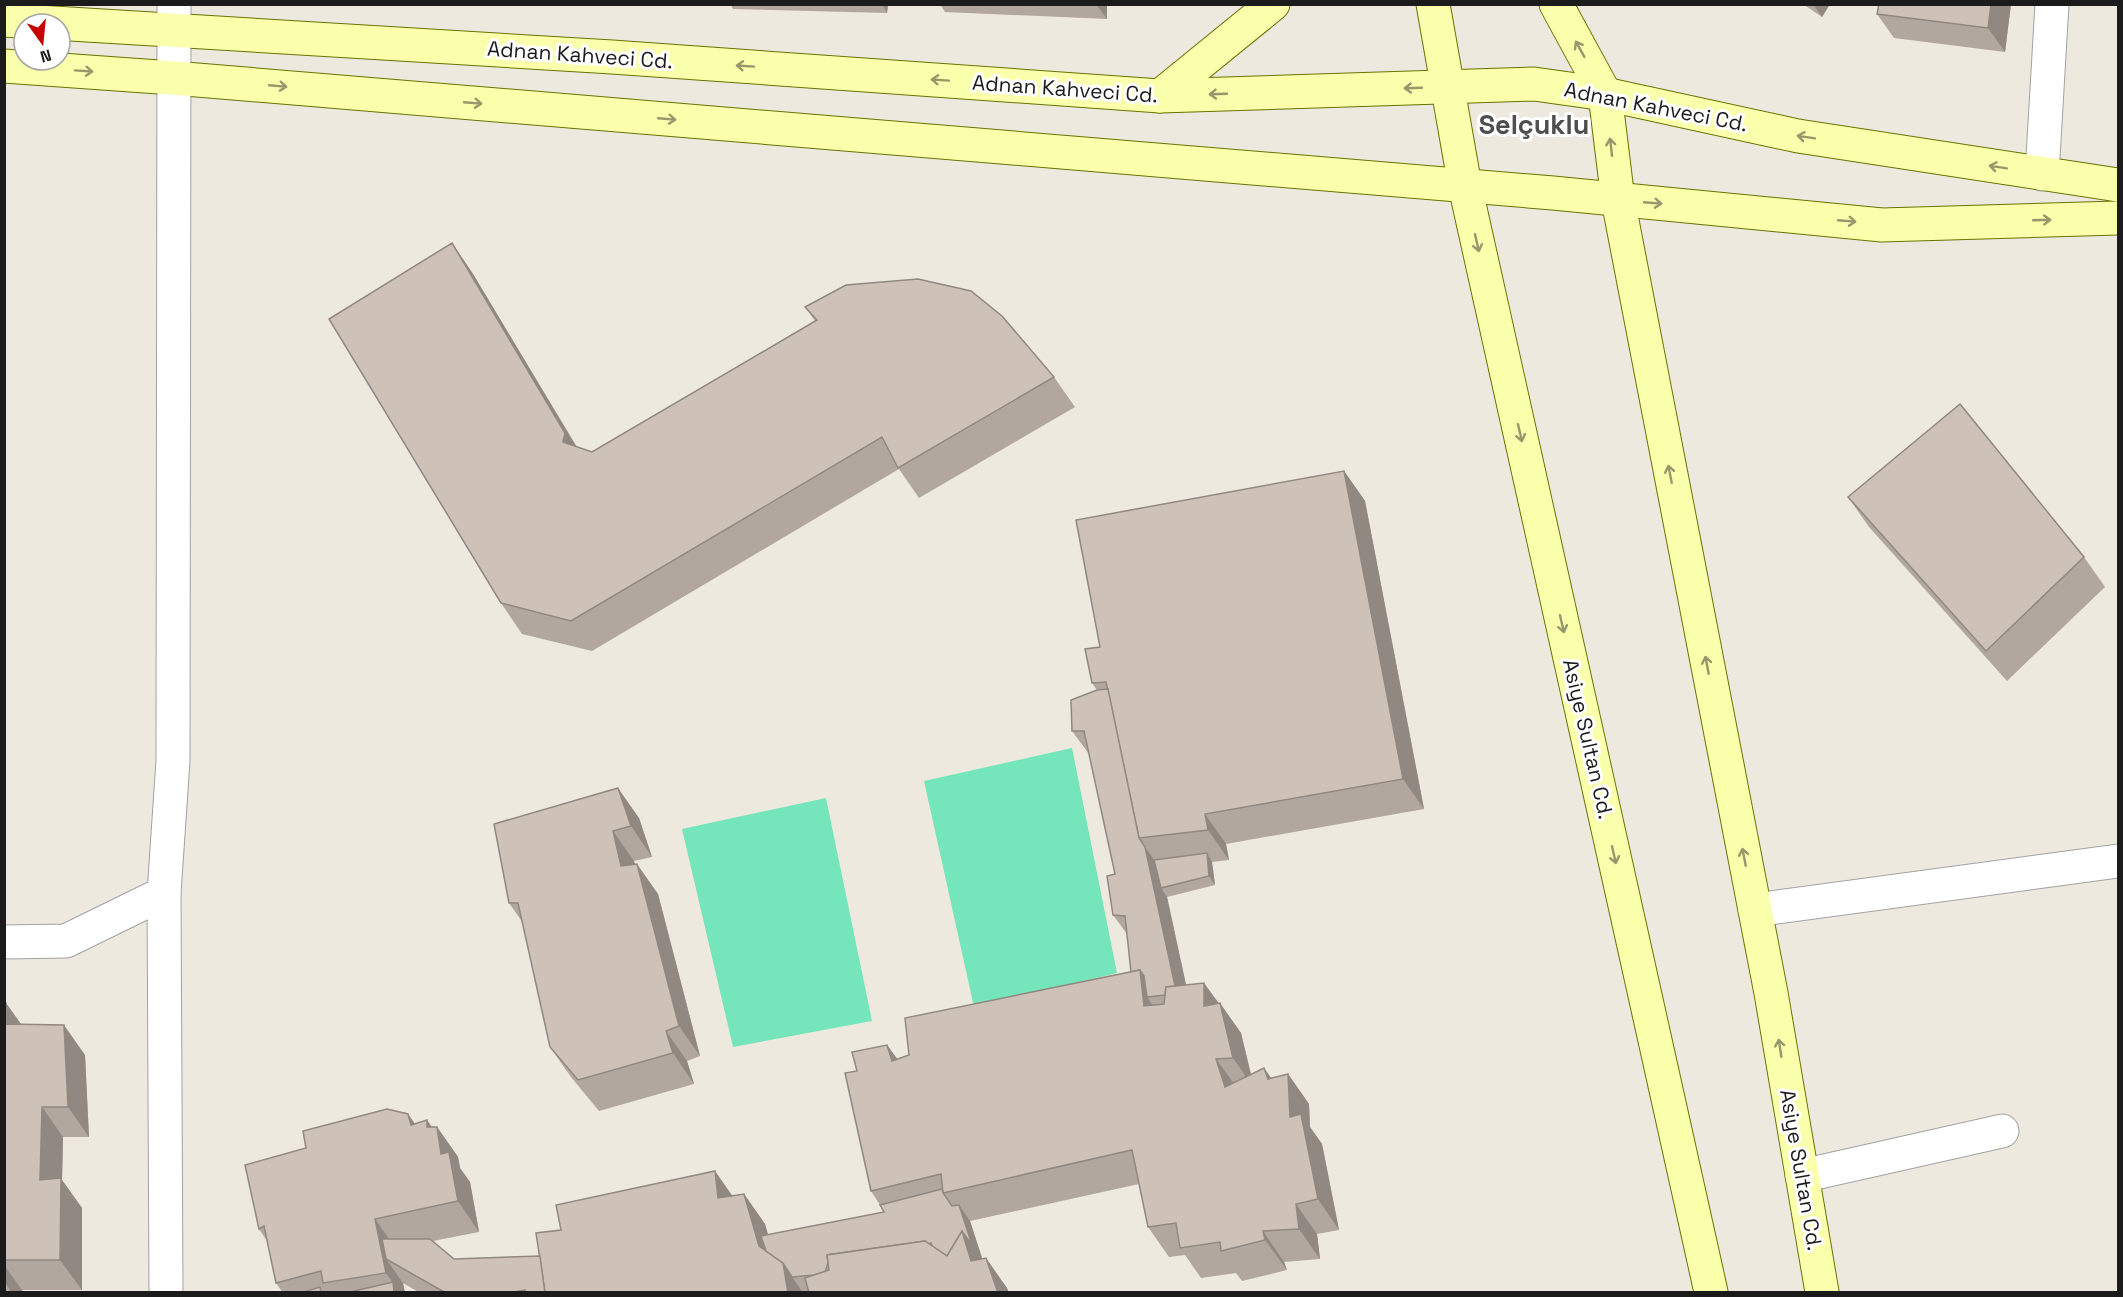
<svg xmlns="http://www.w3.org/2000/svg" width="2123" height="1297" font-family="'Space Grotesk',sans-serif">
  <style>
    .pitch { fill: #75e5bb }
    .lines { fill: none; stroke-linecap: round; stroke-linejoin: round }
    .street-casing { stroke: #a2a2a2; stroke-width: 35 }
    .secondary-casing { stroke: #677400; stroke-width: 35 }
    .street { stroke: #fff; stroke-width: 33 }
    .secondary { stroke: #faffac; stroke-width: 33 }
    .wall { fill: #b1a79e }
    .shaded-wall { fill: #908881 }
    .building { fill: #cec2b8; stroke: #908881; stroke-width: 1.5 }
    .oneway { stroke: #96986b }
    .labels { text-anchor: middle; stroke-width: 6; stroke-linejoin: round; paint-order: stroke }
    .street-label { font-size: 21px; fill: #1b1b1b; stroke: #fff }
    .district-label { font-size: 27px; font-weight: bold; fill: #4e4e4e; stroke: #fff }
  </style>
  <rect width="100%" height="100%" fill="#eee9df"/>
  <!-- pitch -->
  <g class="pitch">
    <path d="M 1072,748 L 1117,973 L 974,1007 L 924,781 Z"/>
    <path d="M 826,798 L 872,1021 L 733,1047 L 682,829 Z"/>
  </g>
  <g class="lines">
    <defs>
      <g id="street">
        <path d="M 2042,174 L 2052,4"/>
        <path d="M 164,893 L 166,1292"/>
        <path d="M 1755,910 L 2118,861"/>
        <path d="M 4,942 L 66,941 L 164,893 L 173,761 L 174,4"/>
        <path d="M 1802,1176 L 2002,1131"/>
      </g>
      <g id="secondary">
        <path d="M 1433,4 L 1465,186 L 1711,1292"/>
        <path d="M 1556,4 L 1605,94 L 1618,200 L 1771,993 L 1822,1292"/>
        <path d="M 4,20 L 612,57 L 1160,96 L 1534,84 L 1605,94 L 1798,136 L 2118,185"/>
        <path d="M 4,66 L 173,78 L 1553,193 L 1882,225 L 2118,218"/>
        <path d="M 1160,96 L 1273,4"/>
      </g>
    </defs>
    <!-- street casing -->
    <use href="#street" class="street-casing"/>
    <!-- secondary casing -->
    <use href="#secondary" class="secondary-casing"/>
    <!-- street -->
    <use href="#street" class="street"/>
    <!-- secondary -->
    <use href="#secondary" class="secondary"/>
  </g>
  <!-- wall -->
  <g class="wall">
    <path d="M 730,4 L 888,4 L 887,13 L 733,9 Z"/>
    <path d="M 940,4 L 1107,4 L 1107,19 L 945,12 Z"/>
    <path d="M 1803,4 L 1830,4 L 1822,17 Z"/>
    <path d="M 1879,4 L 2011,4 L 2005,52 L 1894,38 L 1877,14 Z"/>
    <path d="M 452,243 L 473,274 L 577,447 L 592,452 L 815,321 L 805,307 L 1054,377 L 1075,407 L 919,498 L 899,469 L 592,651 L 522,634 L 501,603 Z"/>
    <path d="M 1344,471 L 1365,501 L 1424,809 L 1226,844 L 1229,860 L 1212,862 L 1215,885 L 1167,897 L 1186,985 L 1204,983 L 1241,1033 L 1251,1074 L 1264,1068 L 1271,1078 L 1288,1074 L 1309,1104 L 1310,1127 L 1322,1144 L 1339,1230 L 1317,1234 L 1320,1259 L 1284,1262 L 1287,1270 L 1242,1281 L 1236,1273 L 1201,1278 L 1185,1255 L 1169,1257 L 1148,1227 L 1139,1184 L 970,1221 L 982,1258 L 1007,1288 L 1009,1293 L 420,1293 L 403,1283 L 405,1293 L 283,1293 L 276,1283 L 267,1241 L 259,1229 L 408,1114 L 414,1123 L 432,1127 L 437,1127 L 458,1157 L 460,1168 L 470,1182 L 479,1232 L 433,1241 L 454,1259 L 540,1256 L 561,1230 L 744,1194 L 765,1224 L 768,1235 L 884,1212 L 880,1205 L 871,1191 L 857,1071 L 887,1045 L 897,1059 L 1131,972 L 1127,934 L 1113,915 L 1115,874 L 1089,754 L 1072,731 L 1097,690 L 1092,683 L 1100,647 Z"/>
    <path d="M 1848,497 L 2084,557 L 2105,587 L 2007,681 L 1869,527 Z"/>
    <path d="M 639,818 L 652,857 L 634,861 L 635,864 L 658,894 L 700,1056 L 687,1061 L 694,1084 L 599,1111 L 571,1077 L 550,1047 L 523,923 L 509,903 L 494,824 Z"/>
    <path d="M 4,1003 L 6,1003 L 21,1024 L 85,1055 L 89,1137 L 63,1137 L 62,1180 L 82,1208 L 82,1290 L 22,1290 L 23,1293 L 4,1293 Z"/>
  </g>
  <!-- shaded-wall -->
  <g class="shaded-wall">
    <path d="M 882,4 L 888,4 L 887,13 Z"/>
    <path d="M 1096,4 L 1107,4 L 1107,19 Z"/>
    <path d="M 1813,4 L 1830,4 L 1822,17 Z"/>
    <path d="M 1991,4 L 2011,4 L 2005,52 L 1988,28 Z"/>
    <path d="M 452,243 L 473,274 L 586,463 L 563,442 Z"/>
    <path d="M 1344,471 L 1365,501 L 1424,809 L 1403,779 Z"/>
    <path d="M 618,788 L 639,818 L 652,857 L 631,826 Z"/>
    <path d="M 1205,814 L 1226,844 L 1229,860 L 1208,830 Z"/>
    <path d="M 613,831 L 634,861 L 642,896 L 621,866 Z"/>
    <path d="M 1145,847 L 1160,868 L 1161,888 L 1167,897 L 1193,1017 L 1176,993 Z"/>
    <path d="M 1207,853 L 1212,862 L 1215,885 L 1209,876 Z"/>
    <path d="M 637,864 L 658,894 L 700,1056 L 679,1026 Z"/>
    <path d="M 1140,970 L 1158,996 L 1147,997 L 1163,1021 L 1144,1006 Z"/>
    <path d="M 1204,983 L 1221,1007 L 1220,1003 L 1241,1033 L 1254,1088 L 1233,1058 L 1204,1006 Z"/>
    <path d="M 6,1003 L 27,1033 L 5,1024 Z"/>
    <path d="M 64,1025 L 85,1055 L 89,1137 L 68,1107 Z"/>
    <path d="M 666,1031 L 687,1061 L 694,1084 L 673,1053 Z"/>
    <path d="M 887,1045 L 909,1075 L 892,1061 Z"/>
    <path d="M 1216,1059 L 1238,1089 L 1225,1087 Z"/>
    <path d="M 1264,1068 L 1285,1098 L 1268,1079 Z"/>
    <path d="M 1288,1074 L 1309,1104 L 1310,1127 L 1322,1144 L 1339,1230 L 1318,1199 L 1290,1117 Z"/>
    <path d="M 42,1107 L 63,1137 L 62,1180 L 82,1208 L 82,1290 L 60,1260 L 40,1180 Z"/>
    <path d="M 408,1114 L 429,1144 L 411,1125 Z"/>
    <path d="M 427,1120 L 439,1137 L 437,1127 L 458,1157 L 460,1168 L 470,1182 L 479,1232 L 458,1201 L 441,1154 L 427,1127 Z"/>
    <path d="M 715,1171 L 736,1201 L 718,1198 Z"/>
    <path d="M 744,1194 L 765,1224 L 777,1266 L 759,1246 Z"/>
    <path d="M 1296,1204 L 1317,1234 L 1320,1259 L 1299,1229 Z"/>
    <path d="M 959,1205 L 970,1221 L 983,1261 L 968,1286 Z"/>
    <path d="M 375,1219 L 396,1249 L 386,1259 L 403,1283 L 405,1293 L 394,1293 L 393,1283 L 386,1273 Z"/>
    <path d="M 1263,1231 L 1284,1262 L 1287,1270 L 1265,1240 Z"/>
    <path d="M 986,1258 L 1007,1288 L 1009,1293 L 998,1293 Z"/>
    <path d="M 783,1263 L 803,1293 L 788,1293 Z"/>
    <path d="M 4,1265 L 22,1290 L 23,1293 L 12,1293 L 6,1284 L 4,1277 Z"/>
  </g>
  <!-- building -->
  <g class="building">
    <path d="M 1879,4 L 1991,4 L 1988,28 L 1877,14 Z"/>
    <path d="M 452,243 L 565,433 L 563,442 L 592,452 L 817,320 L 805,307 L 846,285 L 918,279 L 971,291 L 1002,316 L 1054,377 L 898,468 L 882,437 L 571,621 L 501,603 L 329,319 Z"/>
    <path d="M 1960,404 L 2084,557 L 1986,651 L 1848,497 Z"/>
    <path d="M 1344,471 L 1403,779 L 1205,814 L 1208,830 L 1139,838 L 1106,682 L 1092,683 L 1085,649 L 1100,647 L 1076,520 Z"/>
    <path d="M 1108,689 L 1139,838 L 1145,847 L 1175,986 L 1166,987 L 1165,995 L 1147,997 L 1144,976 L 1140,970 L 1131,972 L 1125,916 L 1113,915 L 1107,876 L 1115,874 L 1084,731 L 1072,731 L 1071,700 L 1097,690 Z"/>
    <path d="M 618,788 L 631,826 L 613,831 L 621,866 L 637,864 L 679,1026 L 666,1031 L 673,1053 L 578,1080 L 550,1047 L 518,903 L 509,903 L 494,824 Z"/>
    <path d="M 1207,853 L 1209,876 L 1161,888 L 1154,860 Z"/>
    <path d="M 1140,970 L 1144,1006 L 1164,1004 L 1166,987 L 1204,983 L 1204,1006 L 1220,1003 L 1233,1058 L 1216,1059 L 1225,1087 L 1264,1068 L 1268,1079 L 1288,1074 L 1290,1117 L 1301,1114 L 1318,1199 L 1296,1204 L 1299,1229 L 1263,1231 L 1265,1240 L 1221,1251 L 1220,1242 L 1180,1248 L 1176,1223 L 1148,1227 L 1132,1150 L 943,1193 L 941,1174 L 871,1191 L 845,1073 L 857,1071 L 852,1052 L 887,1045 L 892,1061 L 909,1055 L 905,1018 Z"/>
    <path d="M 4,1003 L 6,1003 L 5,1024 L 64,1025 L 68,1107 L 42,1107 L 40,1180 L 61,1178 L 60,1260 L 4,1260 Z"/>
    <path d="M 387,1109 L 408,1114 L 411,1125 L 427,1120 L 427,1127 L 437,1127 L 441,1154 L 449,1152 L 458,1201 L 375,1219 L 386,1273 L 323,1283 L 321,1271 L 276,1283 L 264,1226 L 259,1229 L 245,1165 L 306,1148 L 303,1131 Z"/>
    <path d="M 715,1171 L 718,1198 L 744,1194 L 759,1246 L 783,1263 L 788,1293 L 545,1293 L 536,1233 L 561,1230 L 556,1205 Z"/>
    <path d="M 942,1189 L 943,1193 L 952,1206 L 959,1205 L 972,1245 L 962,1231 L 947,1256 L 932,1246 L 931,1243 L 929,1244 L 925,1241 L 827,1255 L 828,1263 L 825,1272 L 814,1275 L 792,1277 L 783,1263 L 766,1251 L 761,1236 L 884,1212 L 880,1205 Z"/>
    <path d="M 962,1231 L 971,1261 L 986,1258 L 998,1293 L 809,1293 L 805,1278 L 829,1270 L 827,1255 L 925,1241 L 947,1256 Z"/>
    <path d="M 382,1239 L 430,1239 L 454,1259 L 540,1256 L 545,1293 L 526,1293 L 525,1290 L 506,1293 L 446,1293 L 386,1259 Z"/>
    <path d="M 393,1282 L 394,1293 L 346,1293 Z"/>
    <path d="M 320,1287 L 321,1293 L 301,1293 Z"/>
  </g>
  <!-- one-way arrows -->
  <defs><path id="oneway-shaft" d="M-6 0H5M1.5-3L5.5 0L1.5 3" fill="none" stroke-width="1.6" stroke-linecap="round" stroke-linejoin="round" transform="scale(1.5)"/></defs>
  <g class="oneway">
    <use href="#oneway-shaft" transform="translate(1580 49) rotate(-119)"/>
    <use href="#oneway-shaft" transform="translate(745 66) rotate(-176)"/>
    <use href="#oneway-shaft" transform="translate(84 71) rotate(4)"/>
    <use href="#oneway-shaft" transform="translate(940 80) rotate(-176)"/>
    <use href="#oneway-shaft" transform="translate(278 86) rotate(5)"/>
    <use href="#oneway-shaft" transform="translate(1413 88) rotate(178)"/>
    <use href="#oneway-shaft" transform="translate(1218 94) rotate(178)"/>
    <use href="#oneway-shaft" transform="translate(473 103) rotate(5)"/>
    <use href="#oneway-shaft" transform="translate(667 119) rotate(5)"/>
    <use href="#oneway-shaft" transform="translate(1806 137) rotate(-171)"/>
    <use href="#oneway-shaft" transform="translate(1611 147) rotate(-97)"/>
    <use href="#oneway-shaft" transform="translate(1998 167) rotate(-171)"/>
    <use href="#oneway-shaft" transform="translate(1653 203) rotate(5)"/>
    <use href="#oneway-shaft" transform="translate(2042 220) rotate(-2)"/>
    <use href="#oneway-shaft" transform="translate(1847 221) rotate(5)"/>
    <use href="#oneway-shaft" transform="translate(1477 243) rotate(77)"/>
    <use href="#oneway-shaft" transform="translate(1520 433) rotate(77)"/>
    <use href="#oneway-shaft" transform="translate(1670 474) rotate(-101)"/>
    <use href="#oneway-shaft" transform="translate(1562 624) rotate(77)"/>
    <use href="#oneway-shaft" transform="translate(1707 665) rotate(-101)"/>
    <use href="#oneway-shaft" transform="translate(1614 855) rotate(77)"/>
    <use href="#oneway-shaft" transform="translate(1744 857) rotate(-101)"/>
    <use href="#oneway-shaft" transform="translate(1780 1048) rotate(-99)"/>
  </g>
  <g class="labels">
    <!-- street labels -->
    <g class="street-label">
      <text transform="translate(580 55) rotate(4)" y="7">Adnan Kahveci Cd.</text>
      <text transform="translate(1065 89) rotate(4)" y="7">Adnan Kahveci Cd.</text>
      <text transform="translate(1656 107) rotate(11)" y="7">Adnan Kahveci Cd.</text>
      <text transform="translate(1588 739) rotate(77)" y="7">Asiye Sultan Cd.</text>
      <text transform="translate(1801 1170) rotate(80)" y="7">Asiye Sultan Cd.</text>
    </g>
    <!-- district labels -->
    <g class="district-label">
      <text x="1534" y="134">Selçuklu</text>
    </g>
  </g>
  <!-- border -->
  <rect width="2123" height="1297" fill="none" stroke="#1b1b1b" stroke-width="12"/>
  <!-- north arrow -->
  <g transform="translate(42 42) rotate(165)"><circle r="28" fill="#ffffff" stroke="#a4a4a4" stroke-width="1.5"/>
  <path d="M0-4.5L10 22L0 15L-10 22Z" fill="#c60100"/>
  <text y="-9" font-size="16" font-weight="bold" text-anchor="middle" fill="#1b1b1b">N</text>
  </g>
</svg>
